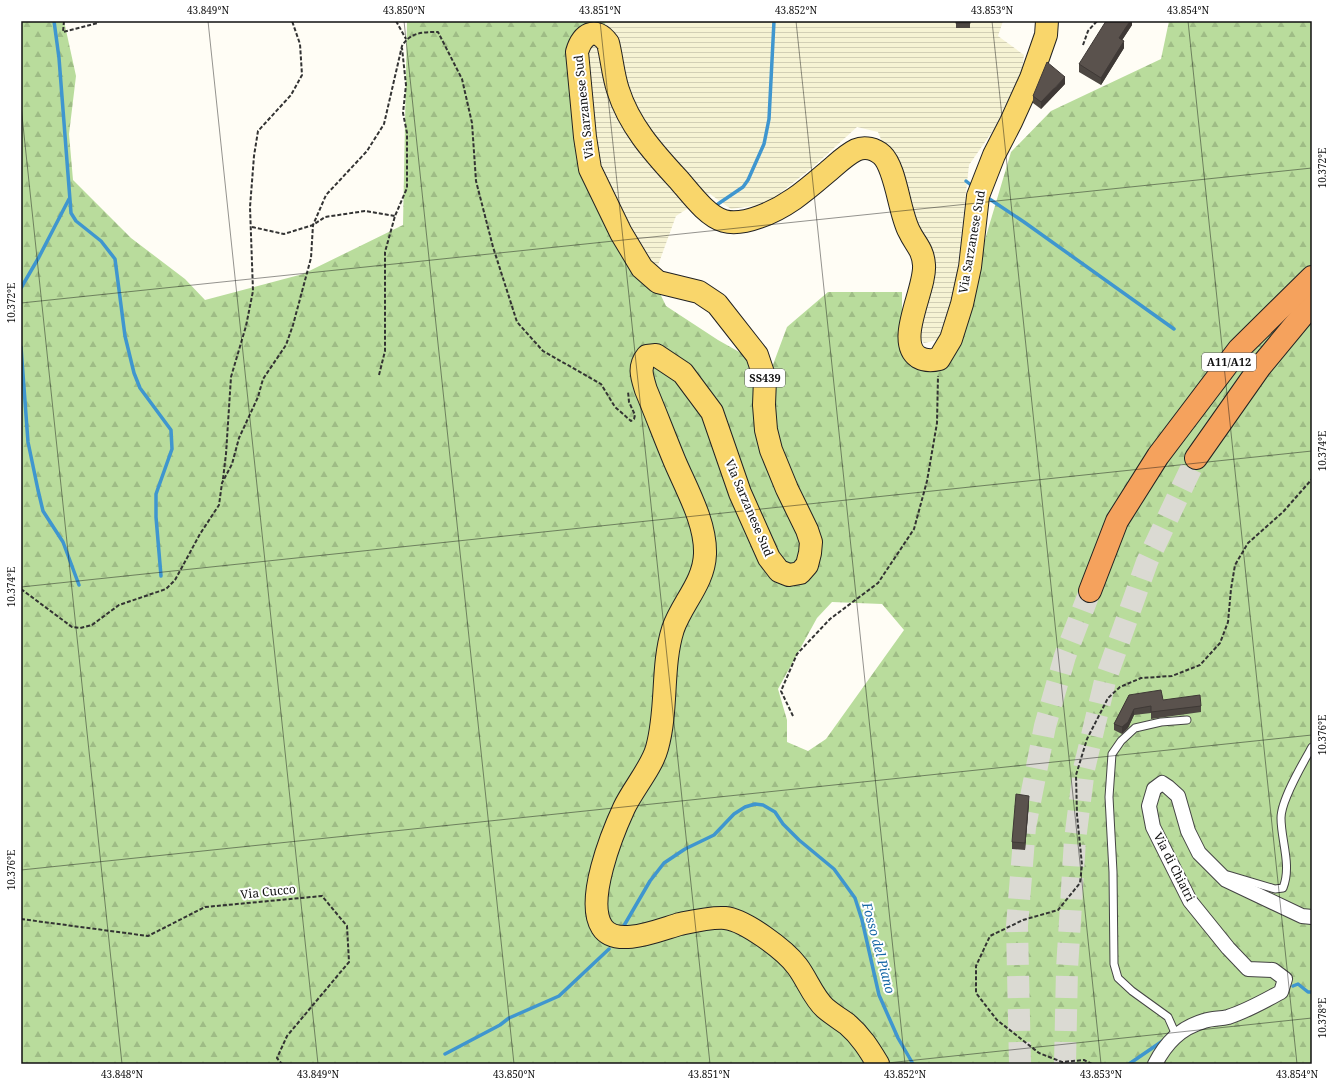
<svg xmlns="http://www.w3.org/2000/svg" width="1333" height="1085" font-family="'Noto Serif',serif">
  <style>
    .farmland { fill: url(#farmland-rules) }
    .forest { fill: url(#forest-firs); fill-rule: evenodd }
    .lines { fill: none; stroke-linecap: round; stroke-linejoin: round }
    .stream { stroke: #3f96cf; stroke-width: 3.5 }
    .highway-tunnel { stroke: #dbdad3; stroke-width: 22; stroke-dasharray: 22 11; stroke-linecap: butt }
    .lane-casing { stroke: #444; stroke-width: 9 }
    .street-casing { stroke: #444; stroke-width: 16 }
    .primary-casing { stroke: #222; stroke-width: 24 }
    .highway-casing { stroke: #222; stroke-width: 24 }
    .path { stroke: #333; stroke-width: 2; stroke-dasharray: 4 2; stroke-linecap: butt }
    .lane { stroke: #fff; stroke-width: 7 }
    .street { stroke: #fff; stroke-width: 14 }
    .primary { stroke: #f9d66b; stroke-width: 22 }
    .highway { stroke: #f5a25d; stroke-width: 22 }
    .wall { fill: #4d4742 }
    .shaded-wall { fill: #3f3936 }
    .building { fill: #5a524d; stroke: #3f3936 }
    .ticks { fill: none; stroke: #111; stroke-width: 1; stroke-opacity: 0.45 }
    .labels { text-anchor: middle; stroke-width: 4; stroke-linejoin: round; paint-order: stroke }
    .shield { fill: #fff; stroke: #585858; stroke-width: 1 }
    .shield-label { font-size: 11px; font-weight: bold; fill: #111 }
    .street-label { font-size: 12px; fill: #111; stroke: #fff }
    .water-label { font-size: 13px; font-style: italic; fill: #1768a6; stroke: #fff }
    .neatline { fill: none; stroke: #111; stroke-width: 1.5 }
    .ticks-label { font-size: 10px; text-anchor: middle; fill: #111 }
  </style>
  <defs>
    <pattern id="farmland-rules" width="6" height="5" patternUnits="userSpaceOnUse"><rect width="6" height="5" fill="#f6f3d4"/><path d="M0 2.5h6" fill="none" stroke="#d2cfb5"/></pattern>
    <pattern id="forest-firs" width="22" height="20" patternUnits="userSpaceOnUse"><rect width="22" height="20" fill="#b9dc9c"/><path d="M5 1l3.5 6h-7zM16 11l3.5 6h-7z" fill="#9ebc85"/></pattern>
  </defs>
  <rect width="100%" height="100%" fill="#fffdf5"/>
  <!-- farmland -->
  <path class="farmland" d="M 607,21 L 1003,21 L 998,36 L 1024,55 L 1022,70 L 994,129 L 969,165 L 955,293 L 938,340 L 924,343 L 914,333 L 928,273 L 893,168 L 878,132 L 857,127 L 813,167 L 766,204 L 731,209 L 710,194 L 676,216 L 653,279 L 590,169 L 580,61 Z"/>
  <!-- forest -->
  <path class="forest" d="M 21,21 L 64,21 L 76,76 L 69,134 L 73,180 L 131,238 L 185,279 L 205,300 L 303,274 L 403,225 L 407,21 L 607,21 L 580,61 L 590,169 L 653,279 L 666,306 L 718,340 L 771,370 L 787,327 L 828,292 L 902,292 L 902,348 L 923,367 L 954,356 L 970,290 L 1011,152 L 1051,111 L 1161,59 L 1169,21 L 1312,21 L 1312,1064 L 21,1064 ZM 832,602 L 882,604 L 904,630 L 826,739 L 808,751 L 787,742 L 787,720 L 778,689 L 817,618 Z"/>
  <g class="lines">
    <!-- stream -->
    <g class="stream">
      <path d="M 54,21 L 59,58 L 71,213 L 76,221 L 101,241 L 115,259 L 125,336 L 134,373 L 140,388 L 171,430 L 172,449 L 156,494 L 156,517 L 161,576"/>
      <path d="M 966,181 L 971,185"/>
      <path d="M 988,198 L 1024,222 L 1174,329"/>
      <path d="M 715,206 L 743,187 L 748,180 L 764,144 L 769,119 L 774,21"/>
      <path d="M 21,288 L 39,257 L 69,199"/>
      <path d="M 21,347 L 28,442 L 38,490 L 43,511 L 63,542 L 79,585"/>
      <path d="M 622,929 L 650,881 L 664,863 L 685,849 L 714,835 L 734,814 L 745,807 L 755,804 L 763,805 L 775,812 L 783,824 L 799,840 L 834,869 L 855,898 L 862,920 L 879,995 L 898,1038 L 913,1064"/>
      <path d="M 1293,986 L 1298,984 L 1308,992 L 1312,992"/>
      <path d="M 445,1054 L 500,1025 L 509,1018 L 559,996 L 609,949"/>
      <path d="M 1129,1064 L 1164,1040"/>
    </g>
    <!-- highway-tunnel -->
    <g class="highway-tunnel">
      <path d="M 1020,1064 L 1017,926 L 1025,827 L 1045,726 L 1065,656 L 1090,591"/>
      <path d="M 1065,1064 L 1067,969 L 1075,840 L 1084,769 L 1105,681 L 1147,562 L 1196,458"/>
    </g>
    <defs>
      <g id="lane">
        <path d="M 1228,875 L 1275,889 L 1283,888 C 1292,865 1281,841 1281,818 C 1281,800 1303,763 1312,747"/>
        <path d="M 1176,1035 L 1168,1017 L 1132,991 L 1118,978 L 1114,964 L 1113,872 L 1109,797 L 1112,754 L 1121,741 L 1135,728 L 1161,722 L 1187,720"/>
      </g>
      <path id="street" d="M 1155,1064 C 1166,1043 1180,1028 1204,1021 C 1212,1018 1220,1019 1228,1017 C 1247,1011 1264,1001 1281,992 L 1285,979 L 1273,970 L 1248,969 L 1228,948 L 1190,901 L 1153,827 L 1149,806 L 1154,789 L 1162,783 L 1168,787 L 1178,796 L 1188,831 L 1199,853 L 1226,880 L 1302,916 L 1312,917"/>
      <path id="primary" d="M 878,1064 C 869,1049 861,1036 847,1024 C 840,1019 832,1014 825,1008 C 813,997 807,979 797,966 C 785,950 745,920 725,918 C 711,917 694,921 680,924 C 661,929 616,949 602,927 C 585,901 612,834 624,808 C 633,789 652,767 657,748 C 668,709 661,667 673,629 C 682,603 704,583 705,554 C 706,523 687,490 675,462 C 665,438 656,414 646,390 C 642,377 638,367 647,356 L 656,355 L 683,373 L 712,412 L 740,493 L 769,558 L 779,571 L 789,575 L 800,573 L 807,565 L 810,553 L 811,542 L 807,530 L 787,489 L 771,450 L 766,430 L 764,405 L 765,379 L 757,355 L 717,304 L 699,292 L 658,282 L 642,268 L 621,233 L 590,169 L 585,137 L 577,52 C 582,35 595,25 608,43 C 612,59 613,75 618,90 C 629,125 653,152 677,178 C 689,191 706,216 724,221 C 735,224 748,221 759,217 C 785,208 804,192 825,174 C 835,166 844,156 856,150 C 865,146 875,149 882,155 C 896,168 899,212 909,231 C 915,244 923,249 924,265 C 926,289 895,341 918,357 C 925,361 931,361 939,359 L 951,339 L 962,304 L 970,267 L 978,196 L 994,155 L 1011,122 L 1031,78 L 1046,35 L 1047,21"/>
      <g id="highway">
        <path d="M 1196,458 L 1260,367 L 1312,304"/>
        <path d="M 1090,591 L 1117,521 L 1158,456 L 1239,349 L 1312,277"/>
      </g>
    </defs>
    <!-- lane casing -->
    <use href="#lane" class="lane-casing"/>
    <!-- street casing -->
    <use href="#street" class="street-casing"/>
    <!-- primary casing -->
    <use href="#primary" class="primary-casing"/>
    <!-- highway casing -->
    <use href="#highway" class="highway-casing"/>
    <!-- path -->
    <g class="path">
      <path d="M 64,21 L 63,32 L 98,23 L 98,21"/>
      <path d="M 396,21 L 406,39"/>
      <path d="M 1083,45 L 1088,31 L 1097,21"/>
      <path d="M 252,227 L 284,234 L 313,225 L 325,217 L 365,211 L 395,216"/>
      <path d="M 379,375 L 385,351 L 385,252 L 395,216 L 407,188 L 407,133 L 403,113 L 406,85 L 402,48"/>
      <path d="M 223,479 L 226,454 L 231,377 L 246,326 L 253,291 L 250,207 L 254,156 L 258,131 L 291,95 L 302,75 L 300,44 L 292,21"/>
      <path d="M 21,589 L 72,627 L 80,628 L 92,625 L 119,605 L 166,589 L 175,580 L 200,534 L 219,505 L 222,483 L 232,464 L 239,438 L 258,397 L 263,379 L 286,345 L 293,325 L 311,258 L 313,225 L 326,195 L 367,151 L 384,124 L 402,46 C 410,32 424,32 438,32 L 462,79 L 472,123 L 476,181 L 493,247 L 517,322 L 543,351 L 601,384 L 615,407 L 631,421 L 634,419 L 635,415 L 629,402 L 628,391"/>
      <path d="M 793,716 L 781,691 L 797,654 L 830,619 L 878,583 L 914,529 L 927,481 L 937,423 L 938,376"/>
      <path d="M 21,919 L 148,936 L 205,907 L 322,896 L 347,926 L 349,962 L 287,1036 L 277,1058 L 282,1064"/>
      <path d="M 1092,1064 L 1084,1060 L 1062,1062 L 1039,1053 L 997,1020 L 976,993 L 976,966 L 990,936 L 1023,920 L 1058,910 L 1080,883 L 1082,865 L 1077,815 L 1076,775 L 1087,739 L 1108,698 L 1120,687 L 1141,678 L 1172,676 L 1200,665 L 1220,643 L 1228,622 L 1231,589 L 1235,565 L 1248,543 L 1283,512 L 1312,479"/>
    </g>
    <!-- lane -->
    <use href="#lane" class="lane"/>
    <!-- street -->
    <use href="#street" class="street"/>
    <!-- primary -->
    <use href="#primary" class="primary"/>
    <!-- highway -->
    <use href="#highway" class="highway"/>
  </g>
  <!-- wall -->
  <g class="wall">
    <rect x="956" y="21" width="14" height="7"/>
    <path d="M 1132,21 L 1132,25 L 1122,40 L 1124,48 L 1101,85 L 1079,72 L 1079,64 Z"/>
    <path d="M 1065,84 L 1041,109 L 1033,103 L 1033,96 Z"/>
    <path d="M 1129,695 L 1201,706 L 1201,712 L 1151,719 L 1151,713 L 1134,715 L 1128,728 L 1122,734 L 1114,730 L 1114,724 Z"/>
    <path d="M 1029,803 L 1025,850 L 1012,849 L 1012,842 Z"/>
  </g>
  <!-- shaded-wall -->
  <g class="shaded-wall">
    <path d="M 1130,21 L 1132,21 L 1132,25 L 1119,45 L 1119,38 Z"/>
    <path d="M 1124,41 L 1124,48 L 1101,85 L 1101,78 Z"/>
    <path d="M 1065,77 L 1065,84 L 1041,109 L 1041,102 Z"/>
    <path d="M 1134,709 L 1134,715 L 1128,728 L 1122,734 L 1122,727 Z"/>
    <path d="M 1029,796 L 1029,803 L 1025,850 L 1025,843 Z"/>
  </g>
  <!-- building -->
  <g class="building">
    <rect x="956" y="21" width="14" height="2"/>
    <path d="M 1106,21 L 1130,21 L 1119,38 L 1124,41 L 1101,78 L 1079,64 Z"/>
    <path d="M 1047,62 L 1065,77 L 1041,102 L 1033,96 Z"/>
    <path d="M 1161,690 L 1163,700 L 1200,695 L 1201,706 L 1151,712 L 1151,706 L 1134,709 L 1128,722 L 1122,727 L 1114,724 L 1129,695 Z"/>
    <path d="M 1016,794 L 1029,796 L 1025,843 L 1012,842 Z"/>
  </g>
  <!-- ticks -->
  <path class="ticks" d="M 208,21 L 318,1064M 404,21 L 514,1064M 600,21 L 710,1064M 796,21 L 905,1064M 992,21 L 1101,1064M 1188,21 L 1297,1064M 21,106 L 122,1064M 21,303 L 1312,168M 21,587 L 1312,451M 21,870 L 1312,735M 878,1064 L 1312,1018"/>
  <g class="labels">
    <!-- shield labels -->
    <g class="shield">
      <rect x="1202" y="353" width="54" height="18" rx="3"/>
      <rect x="745" y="369" width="40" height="18" rx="3"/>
    </g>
    <g class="shield-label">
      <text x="1229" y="366">A11/A12</text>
      <text x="765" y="382">SS439</text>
    </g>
    <!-- street labels -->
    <g class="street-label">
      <text transform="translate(584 107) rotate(-96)" y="4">Via Sarzanese Sud</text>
      <text transform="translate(972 242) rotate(-80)" y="4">Via Sarzanese Sud</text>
      <text transform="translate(749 508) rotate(67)" y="4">Via Sarzanese Sud</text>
      <text transform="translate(1174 867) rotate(63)" y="4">Via di Chiatri</text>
      <text transform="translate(268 892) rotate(-6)" y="4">Via Cucco</text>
    </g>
    <!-- water labels -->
    <g class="water-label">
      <text transform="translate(879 948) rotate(75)" y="5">Fosso del Piano</text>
    </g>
  </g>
  <!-- border -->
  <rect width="1333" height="1085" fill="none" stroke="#ffffff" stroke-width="44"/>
  <rect x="22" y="22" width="1289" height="1041" class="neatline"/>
  <g class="ticks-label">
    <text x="208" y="14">43.849°N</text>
    <text x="404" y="14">43.850°N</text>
    <text x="600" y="14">43.851°N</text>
    <text x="796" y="14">43.852°N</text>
    <text x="992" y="14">43.853°N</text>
    <text x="1188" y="14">43.854°N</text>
    <text transform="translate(1322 168) rotate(-90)" y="4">10.372°E</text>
    <text transform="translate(11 303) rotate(-90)" y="4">10.372°E</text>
    <text transform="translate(1322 451) rotate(-90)" y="4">10.374°E</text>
    <text transform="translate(11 587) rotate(-90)" y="4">10.374°E</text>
    <text transform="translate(1322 735) rotate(-90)" y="4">10.376°E</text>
    <text transform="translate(11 870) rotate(-90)" y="4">10.376°E</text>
    <text transform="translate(1322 1018) rotate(-90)" y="4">10.378°E</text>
    <text x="122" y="1078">43.848°N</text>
    <text x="318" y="1078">43.849°N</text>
    <text x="514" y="1078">43.850°N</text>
    <text x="709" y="1078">43.851°N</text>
    <text x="905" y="1078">43.852°N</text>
    <text x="1101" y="1078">43.853°N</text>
    <text x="1297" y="1078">43.854°N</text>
  </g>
</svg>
